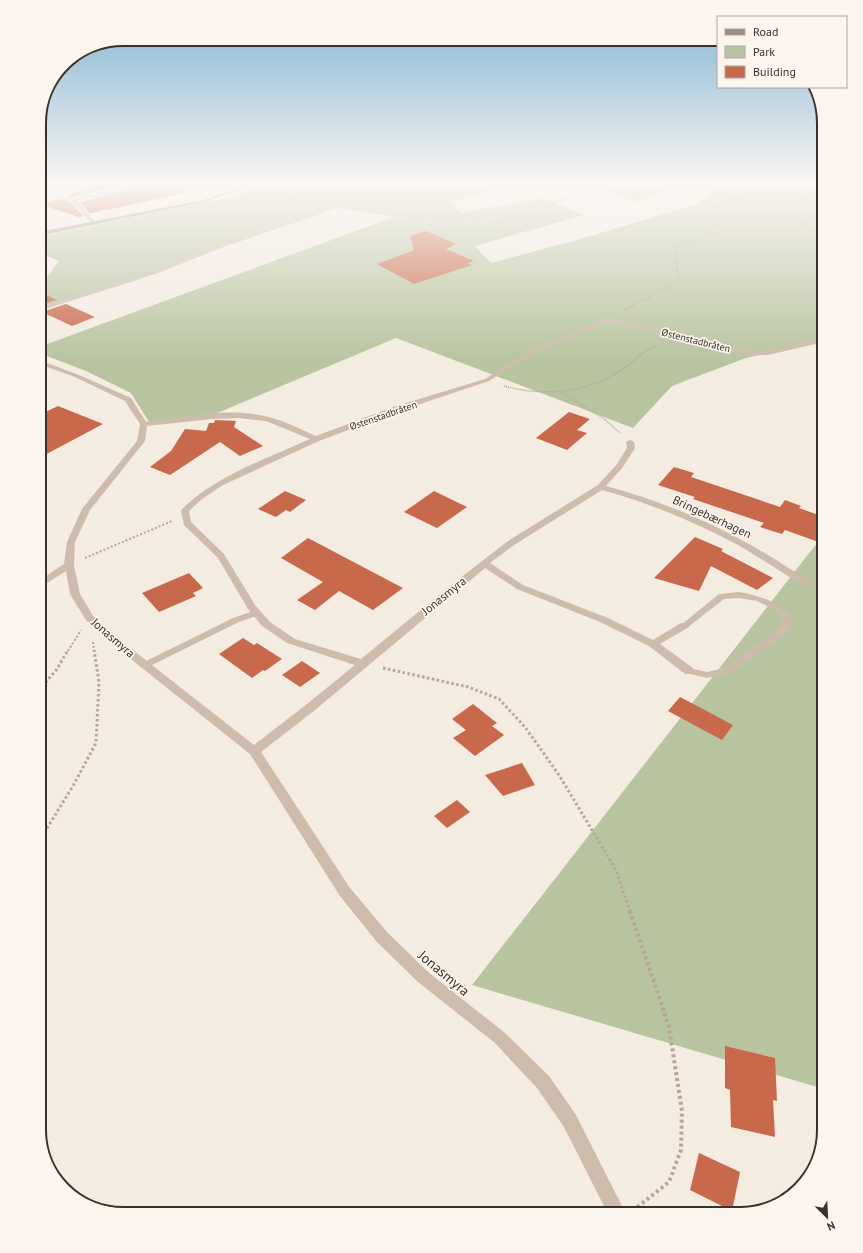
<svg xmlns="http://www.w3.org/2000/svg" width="863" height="1253" font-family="'PT Sans',sans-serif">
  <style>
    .green { fill: #b8c4a0 }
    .building { fill: #c8694b }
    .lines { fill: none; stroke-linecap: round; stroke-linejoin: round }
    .path-far3 { stroke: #b9a596; stroke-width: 1.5; stroke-dasharray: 1 1; stroke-linecap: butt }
    .path-far2 { stroke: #b9a596; stroke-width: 2; stroke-dasharray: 2 2; stroke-linecap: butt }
    .path-far1 { stroke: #b9a596; stroke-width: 3; stroke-dasharray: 2.5 2.5; stroke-linecap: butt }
    .path { stroke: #b9a596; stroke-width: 4; stroke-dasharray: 3 3; stroke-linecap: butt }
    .lane { fill: #cdbbac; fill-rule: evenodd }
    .street { fill: #cdbbac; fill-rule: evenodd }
    .secondary { fill: #a18a7d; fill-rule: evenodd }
    .labels { text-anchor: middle; stroke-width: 3.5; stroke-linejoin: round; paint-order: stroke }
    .far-street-label { font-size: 10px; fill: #3b302b; stroke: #fbf5ee }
    .street-label { font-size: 12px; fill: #3b302b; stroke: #fbf5ee }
    .near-street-label { font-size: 14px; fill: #3b302b; stroke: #fbf5ee }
    .rim { fill: none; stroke: #3b302b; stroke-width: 2 }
  </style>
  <rect width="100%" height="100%" fill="#f4ebe1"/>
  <!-- green -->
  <g class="green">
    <path d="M 258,185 L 517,185 L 451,202 L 461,213 L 542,198 L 584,215 L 475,246 L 491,263 L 577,240 L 697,204 L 721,185 L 824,185 L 824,341 L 746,358 L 672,386 L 633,428 L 396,338 L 210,416 L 149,422 L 131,393 L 86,371 L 39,353 L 39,347 L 394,217 L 337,208 L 220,248 L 134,281 L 39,310 L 39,288 L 59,261 L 39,252 L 39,237 L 234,196 Z"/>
    <path d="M 594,185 L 684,185 L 635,202 Z"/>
    <path d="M 824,534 L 824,1089 L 472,985 Z"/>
  </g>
  <!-- building -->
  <g class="building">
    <path d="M 93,185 L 124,185 L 73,197 L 66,196 Z"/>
    <path d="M 144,185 L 182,185 L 183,193 L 107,210 L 106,209 L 90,214 L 80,202 Z"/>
    <path d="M 58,199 L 70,202 L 83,216 L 79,217 L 42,205 Z"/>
    <path d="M 426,231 L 456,244 L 446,249 L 474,261 L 467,263 L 472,265 L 414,284 L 377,264 L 414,250 L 410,236 Z"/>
    <path d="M 39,292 L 57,300 L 39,305 Z"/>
    <path d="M 66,304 L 95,317 L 72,326 L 42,312 Z"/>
    <path d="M 58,406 L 103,424 L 39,458 L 39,415 Z"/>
    <path d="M 569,412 L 590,419 L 577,430 L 587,433 L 567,450 L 536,438 Z"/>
    <path d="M 215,420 L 236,421 L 234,427 L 263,446 L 240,456 L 220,442 L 170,475 L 150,467 L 171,451 L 185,429 L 206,431 L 209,423 L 214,423 Z"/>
    <path d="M 674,467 L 694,473 L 691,477 L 780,507 L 785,500 L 801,506 L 799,508 L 824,517 L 824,544 L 785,530 L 782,534 L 760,527 L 764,523 L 693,499 L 695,497 L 658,485 Z"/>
    <path d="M 285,491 L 306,500 L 290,512 L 286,510 L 276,517 L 258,509 Z"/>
    <path d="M 434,491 L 467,507 L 437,528 L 404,512 Z"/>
    <path d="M 695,537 L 723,549 L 721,551 L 773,578 L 757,590 L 711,566 L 699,591 L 654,578 Z"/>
    <path d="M 308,538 L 363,567 L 403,588 L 373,610 L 339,591 L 315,610 L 297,600 L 323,582 L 281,558 Z"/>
    <path d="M 189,573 L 203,588 L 193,593 L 196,596 L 159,612 L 142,593 Z"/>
    <path d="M 243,638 L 254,645 L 257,643 L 282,659 L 265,671 L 263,670 L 252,678 L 219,654 Z"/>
    <path d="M 302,661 L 320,673 L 300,687 L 282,675 Z"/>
    <path d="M 680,697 L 699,707 L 733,725 L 722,740 L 668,711 Z"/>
    <path d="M 473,704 L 497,723 L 492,726 L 504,735 L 475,756 L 453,738 L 466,730 L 452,719 Z"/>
    <path d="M 522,763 L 535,785 L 503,796 L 485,775 Z"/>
    <path d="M 457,800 L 470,812 L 447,828 L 434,816 Z"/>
    <path d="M 725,1046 L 775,1058 L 777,1101 L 773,1100 L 775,1137 L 731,1127 L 730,1090 L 725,1088 Z"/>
    <path d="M 699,1153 L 740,1172 L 732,1211 L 690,1190 Z"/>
  </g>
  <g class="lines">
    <!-- path-far3 -->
    <g class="path-far3">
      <path d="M 809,219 L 824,222"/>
      <path d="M 721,230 L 715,222 L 714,207 L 754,193"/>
      <path d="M 625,310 L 668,287 L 678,277 L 675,249 C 709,224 757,230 798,230 L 809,219 C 802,204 807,196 818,185"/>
      <path d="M 504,386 C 545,397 587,393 623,369 C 634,362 644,349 658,345"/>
      <path d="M 562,393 L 603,418 L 620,433"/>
    </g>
    <!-- path-far2 -->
    <g class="path-far2">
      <path d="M 85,558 L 172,521"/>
      <path d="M 93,642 L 94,651"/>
      <path d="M 68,651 L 81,630"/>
    </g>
    <!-- path-far1 -->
    <g class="path-far1">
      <path d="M 383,668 L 468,687 L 499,699 L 525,727 L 559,775 L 616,870 L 630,912"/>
      <path d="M 39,690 L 57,669 L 68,650"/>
      <path d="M 39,841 L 73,786 L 96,743 L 99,682 L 94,650"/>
    </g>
    <!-- path -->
    <path class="path" d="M 630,911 L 669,1027 L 682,1111 L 681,1150 L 669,1182 L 635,1209"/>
    <!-- lane -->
    <g class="lane">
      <path d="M 739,592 C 759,596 780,601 792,619 L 788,631 L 731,673 L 707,678 L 686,673 L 684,671 L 686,669 L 689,668 L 707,672 L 725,668 L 781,627 L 783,619 L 778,612 L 757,601 L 739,598 L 724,599 L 688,627 L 682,627 L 681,625 L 719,594 Z"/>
      <path d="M 256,610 L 259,611 L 260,613 L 259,615 L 239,622 L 148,667 L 142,667 L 140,665 L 142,663 L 233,618 Z"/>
    </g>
    <!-- street -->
    <g class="street">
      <path d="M 133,185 L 143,185 L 77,201 L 96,223 L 93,225 L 71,201 L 39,193 L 39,191 L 73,199 Z"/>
      <path d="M 288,185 L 292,185 L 292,194 L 311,202 L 351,207 L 425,219 L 454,221 L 482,219 L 594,190 L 611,185 L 621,185 L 490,220 L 469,224 L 439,223 L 351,209 L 330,208 L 318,215 L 228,245 L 158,273 L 39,311 L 39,307 L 154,271 L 224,243 L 314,213 L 324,207 C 311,206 297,204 288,195 Z"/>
      <path d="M 607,318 L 665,330 L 723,346 L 754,351 L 768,351 L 824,338 L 824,342 L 768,355 L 754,355 L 722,350 L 664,334 L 608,322 L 537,351 L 489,381 L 399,411 L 319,441 L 223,485 L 202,499 L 189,511 L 191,522 L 224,554 L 255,605 L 270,622 L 295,639 L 361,659 L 455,582 L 508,541 L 598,485 L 617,464 L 627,448 L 626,442 L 630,440 L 634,442 L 635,448 L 623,467 L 606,486 C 670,503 729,530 784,565 C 792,571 806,576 812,584 L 810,586 L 804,586 C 781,572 759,557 736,544 C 693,521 649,503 602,490 L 514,545 L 490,563 L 523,585 L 608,618 L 653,640 L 681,623 L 689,623 L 690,625 L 689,627 L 660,644 L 693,668 L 694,671 L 693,674 L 685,674 L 649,646 L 600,622 L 517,589 L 485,568 L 315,710 L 261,752 L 350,888 L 387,932 L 428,972 L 505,1033 L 549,1076 L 576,1115 L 626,1214 L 608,1214 L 564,1127 L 537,1088 L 495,1043 L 418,982 L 377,942 L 340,896 L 250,754 L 117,648 L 86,620 L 70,594 L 66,571 L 39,588 L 39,581 L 64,564 L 67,542 L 82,509 L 137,441 L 140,424 L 125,401 L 75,377 L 39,364 L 39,360 L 79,375 L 131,398 L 146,422 C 183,418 222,408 259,415 C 279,418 298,428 316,436 L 393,407 L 485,379 L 533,349 ZM 239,418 L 266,421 L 310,439 C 266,459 217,475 182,509 L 181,511 L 184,525 L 218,558 L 248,609 L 262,626 L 287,643 L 355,665 L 307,704 L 254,745 L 125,644 L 93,616 L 80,594 L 74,565 L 75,542 L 90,510 L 145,441 L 147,426 L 212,419 Z"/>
    </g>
    <!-- secondary -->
    <path class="secondary" d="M 247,185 L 255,185 L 204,202 L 39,236 L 39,232 L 203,200 Z"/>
  </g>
  <!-- sky -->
  <linearGradient id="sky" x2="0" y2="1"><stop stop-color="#7eb2d2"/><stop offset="0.51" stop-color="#faf6f2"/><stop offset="1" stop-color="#faf6f2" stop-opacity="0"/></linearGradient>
  <rect width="863" height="361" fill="url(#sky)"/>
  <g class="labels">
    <!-- far-street labels -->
    <g class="far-street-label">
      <text transform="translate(696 340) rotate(14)" y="4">Østenstadbråten</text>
      <text transform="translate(383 415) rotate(-19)" y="4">Østenstadbråten</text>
    </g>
    <!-- street labels -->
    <g class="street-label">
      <text transform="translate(712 517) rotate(25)" y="4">Bringebærhagen</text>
      <text transform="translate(444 596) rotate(-39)" y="4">Jonasmyra</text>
      <text transform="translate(113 638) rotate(41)" y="4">Jonasmyra</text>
    </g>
    <!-- near-street labels -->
    <g class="near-street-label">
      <text transform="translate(444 973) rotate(40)" y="5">Jonasmyra</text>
    </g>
  </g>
  <!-- crop -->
  <path d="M0 0H863V1253H0ZM123 46H740A77 77 0 0 1 817 123V1130A77 77 0 0 1 740 1207H123A77 77 0 0 1 46 1130V123A77 77 0 0 1 123 46Z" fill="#fbf5ee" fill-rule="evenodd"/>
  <path class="rim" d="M123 46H740A77 77 0 0 1 817 123V1130A77 77 0 0 1 740 1207H123A77 77 0 0 1 46 1130V123A77 77 0 0 1 123 46Z"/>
  <!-- legend -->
  <rect x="717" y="16" width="130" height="72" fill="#fbf5ee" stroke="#aea6a0"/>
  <rect x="725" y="29" width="20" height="6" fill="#a18a7d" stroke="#aea6a0"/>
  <text x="753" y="36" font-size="12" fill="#3b302b">Road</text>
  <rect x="725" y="46" width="20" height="12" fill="#b8c4a0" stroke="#aea6a0"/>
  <text x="753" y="56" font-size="12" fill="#3b302b">Park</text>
  <rect x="725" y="66" width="20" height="12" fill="#c8694b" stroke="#aea6a0"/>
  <text x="753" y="76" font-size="12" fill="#3b302b">Building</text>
  <!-- north arrow -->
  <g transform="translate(827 1217) rotate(156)" stroke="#fbf5ee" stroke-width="3" paint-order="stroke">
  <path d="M0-3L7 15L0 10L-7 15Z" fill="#3b302b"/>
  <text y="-6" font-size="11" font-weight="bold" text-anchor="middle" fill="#3b302b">N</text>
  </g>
</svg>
